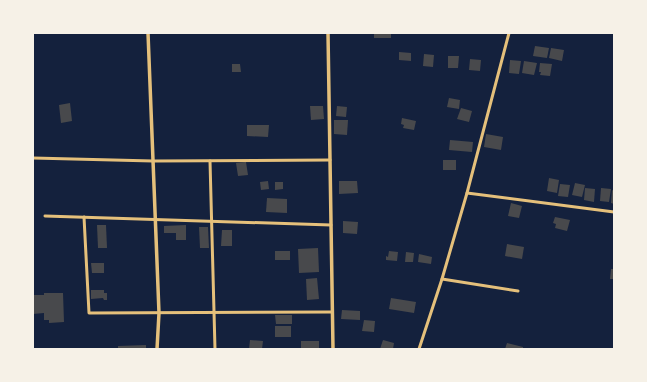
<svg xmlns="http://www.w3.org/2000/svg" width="647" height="382" font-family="'Exo 2',sans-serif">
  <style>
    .building { fill: #48494c }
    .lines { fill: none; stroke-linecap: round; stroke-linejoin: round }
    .minor { stroke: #e5c07b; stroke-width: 3 }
    .tertiary { stroke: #e5c07b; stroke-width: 3.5 }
  </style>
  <rect width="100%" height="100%" fill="#14213d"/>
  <!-- building -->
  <g class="building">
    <rect x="374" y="33" width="17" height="5"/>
    <path d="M 535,46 L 549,48 L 547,58 L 533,56 Z"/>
    <path d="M 551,48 L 564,50 L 562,61 L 549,58 Z"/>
    <path d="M 399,52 L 411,53 L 411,61 L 399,60 Z"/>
    <path d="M 424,54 L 434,55 L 433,67 L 423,66 Z"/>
    <path d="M 448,56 L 459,56 L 458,68 L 448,68 Z"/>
    <path d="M 470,59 L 481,60 L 480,71 L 469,70 Z"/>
    <path d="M 510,60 L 521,61 L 519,74 L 509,73 Z"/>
    <path d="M 524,61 L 537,63 L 534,75 L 522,73 Z"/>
    <path d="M 540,63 L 552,64 L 550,76 L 540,75 L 541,72 L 539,72 Z"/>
    <path d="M 232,64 L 240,64 L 241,72 L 232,72 Z"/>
    <path d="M 449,98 L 460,100 L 459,109 L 447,107 Z"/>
    <path d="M 70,103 L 72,121 L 61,123 L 59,105 Z"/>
    <path d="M 310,106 L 323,106 L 324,119 L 311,120 Z"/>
    <path d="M 337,106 L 347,107 L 346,117 L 336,116 Z"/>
    <path d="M 461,108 L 472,111 L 469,122 L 457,119 Z"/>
    <path d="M 402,118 L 416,121 L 414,130 L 403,128 L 404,125 L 401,124 Z"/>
    <path d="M 334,120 L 348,120 L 347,135 L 334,134 Z"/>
    <path d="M 247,125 L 269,125 L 268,137 L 247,136 Z"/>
    <path d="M 486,134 L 503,137 L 501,150 L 484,147 Z"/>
    <path d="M 450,140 L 473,142 L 472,152 L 449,150 Z"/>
    <rect x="443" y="160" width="13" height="10"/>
    <path d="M 246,162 L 248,175 L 238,176 L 236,163 Z"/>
    <path d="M 549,178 L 559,180 L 557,193 L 547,191 Z"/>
    <path d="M 268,181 L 269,189 L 261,190 L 260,182 Z"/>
    <path d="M 339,181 L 357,181 L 358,193 L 339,194 Z"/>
    <path d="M 275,182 L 283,182 L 283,189 L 275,190 Z"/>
    <path d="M 575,183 L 585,185 L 582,197 L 572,195 Z"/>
    <path d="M 560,184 L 570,185 L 568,197 L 558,196 Z"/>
    <path d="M 585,188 L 595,189 L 594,202 L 584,200 Z"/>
    <path d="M 601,188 L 611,189 L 609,202 L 600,201 Z"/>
    <path d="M 612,190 L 614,191 L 614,204 L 611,203 Z"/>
    <path d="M 267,198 L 287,199 L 287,213 L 266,212 Z"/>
    <path d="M 511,203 L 522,206 L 519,218 L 508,216 Z"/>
    <path d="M 555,217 L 570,220 L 567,231 L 555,228 L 556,224 L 553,223 Z"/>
    <path d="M 343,221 L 358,222 L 357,234 L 343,233 Z"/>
    <path d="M 97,225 L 106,225 L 107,248 L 98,248 Z"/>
    <path d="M 186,225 L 186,240 L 176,240 L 176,233 L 164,233 L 164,226 Z"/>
    <path d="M 199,227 L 208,227 L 209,248 L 200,248 Z"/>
    <path d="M 222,230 L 232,230 L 232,246 L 221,246 Z"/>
    <path d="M 507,244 L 524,247 L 522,259 L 505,256 Z"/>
    <path d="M 318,248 L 319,272 L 299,273 L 298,249 Z"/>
    <rect x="275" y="251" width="15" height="9"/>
    <path d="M 389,251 L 398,252 L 397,261 L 386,260 L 386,256 L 388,257 Z"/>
    <path d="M 406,252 L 414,253 L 413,262 L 405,262 Z"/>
    <path d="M 419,254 L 432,257 L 431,264 L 418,262 Z"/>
    <path d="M 91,263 L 104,263 L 104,273 L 92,273 Z"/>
    <path d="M 611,269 L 614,269 L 614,279 L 610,279 Z"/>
    <path d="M 317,278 L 319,299 L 307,300 L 306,279 Z"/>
    <path d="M 91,290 L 104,290 L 104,293 L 107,293 L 107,300 L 104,300 L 103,298 L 91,299 Z"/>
    <path d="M 44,293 L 63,293 L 64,322 L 49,323 L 49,320 L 44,320 L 44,313 L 33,314 L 33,295 L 44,295 Z"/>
    <path d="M 391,298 L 416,302 L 414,313 L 389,309 Z"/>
    <path d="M 342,310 L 360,311 L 360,320 L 341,319 Z"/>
    <path d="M 275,315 L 292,315 L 292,324 L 276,324 Z"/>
    <path d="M 364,320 L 375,321 L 374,332 L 362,331 Z"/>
    <rect x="275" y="326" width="16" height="11"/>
    <path d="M 250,340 L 263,341 L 262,349 L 249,349 Z"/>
    <path d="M 383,340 L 394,343 L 393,349 L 380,349 Z"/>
    <rect x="301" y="341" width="18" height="8"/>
    <path d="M 507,343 L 523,347 L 523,349 L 505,349 Z"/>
    <path d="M 146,345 L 146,349 L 118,349 L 118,346 Z"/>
  </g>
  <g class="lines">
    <!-- minor -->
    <g class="minor">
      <path d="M 33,158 L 153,161 L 330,160"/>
      <path d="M 210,161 L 215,349"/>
      <path d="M 467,193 L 614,212"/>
      <path d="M 45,216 L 331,225"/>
      <path d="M 84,217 L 89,313 L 332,312"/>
      <path d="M 442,279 L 518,291"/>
      <path d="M 419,349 L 442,279 L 467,193 L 509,33"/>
    </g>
    <!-- tertiary -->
    <g class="tertiary">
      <path d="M 148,33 L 159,313 L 157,349"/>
      <path d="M 328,33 L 333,349"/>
    </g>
  </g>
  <!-- border -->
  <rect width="647" height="382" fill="none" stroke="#f6f1e7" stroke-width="68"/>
</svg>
